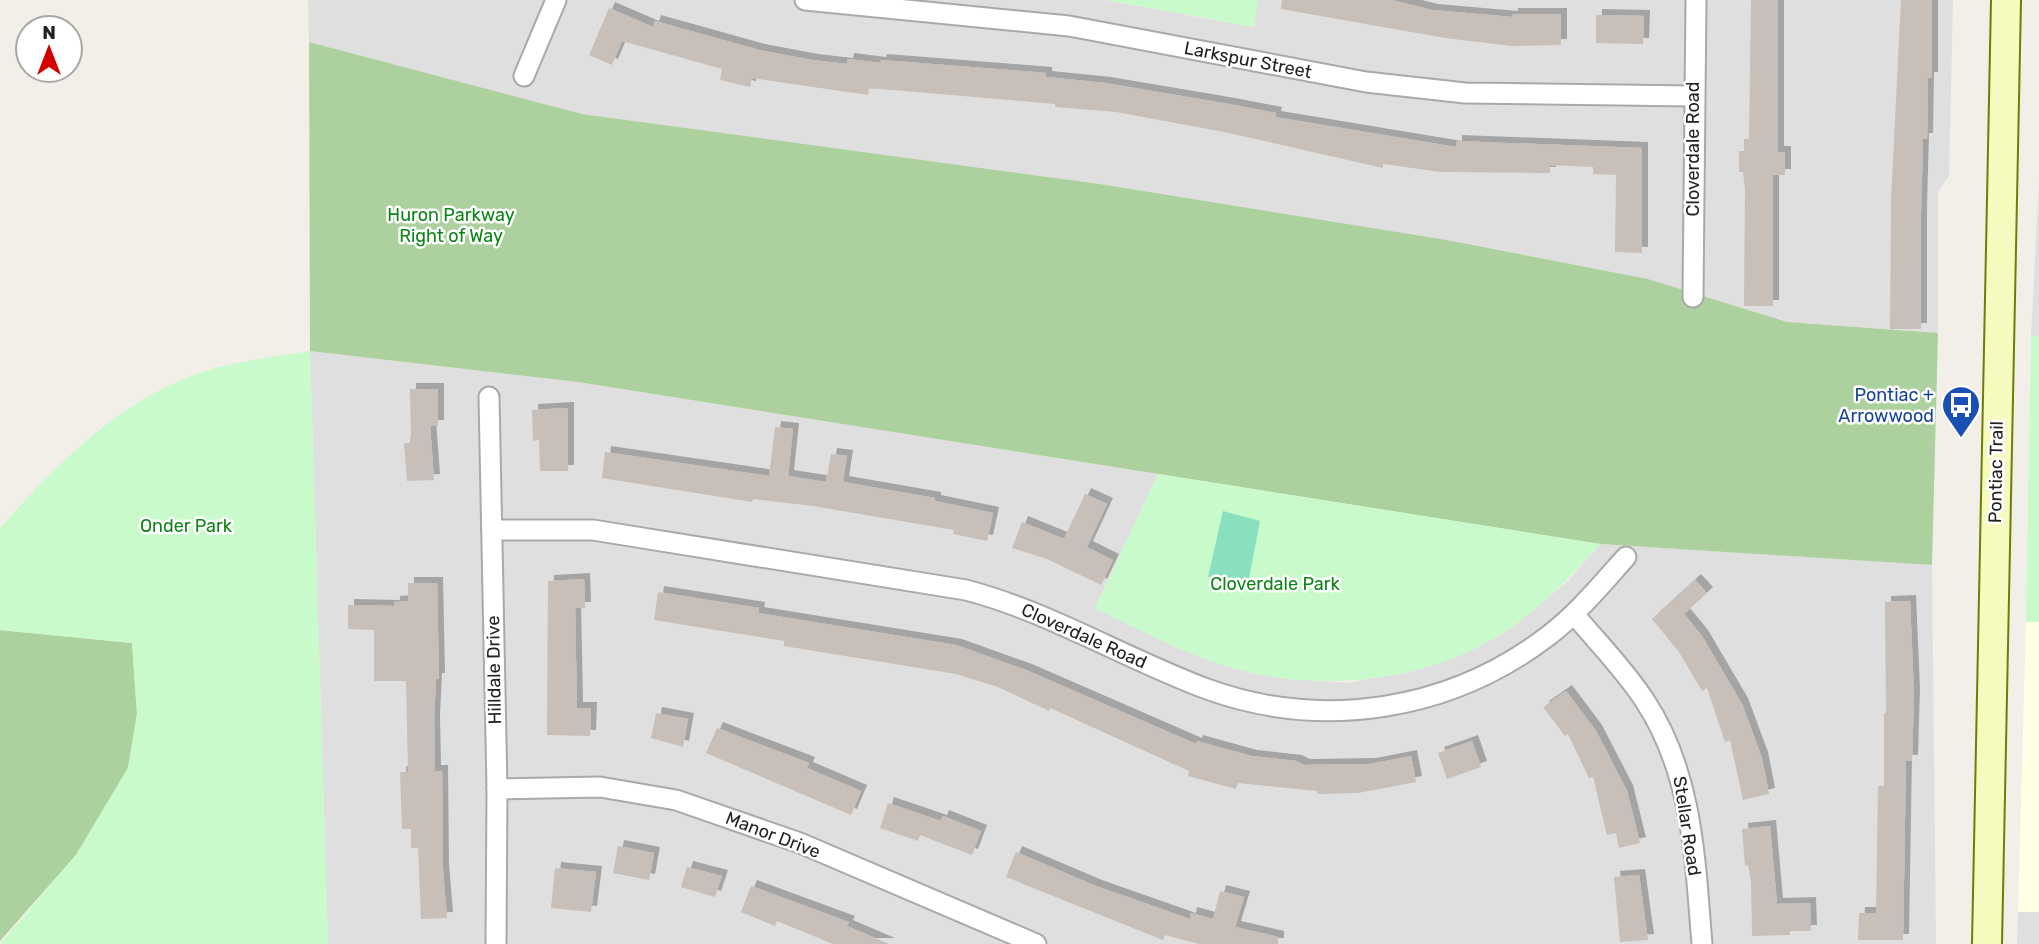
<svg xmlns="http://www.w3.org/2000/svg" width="2039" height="944" font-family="Rubik,sans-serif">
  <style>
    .residential { fill: #e0dfdf }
    .education { fill: #ffffe5 }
    .forest { fill: #add19e }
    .park { fill: #c8facc }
    .pitch { fill: #88e0be }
    .building { fill: #c7bfb8; filter: url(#shadow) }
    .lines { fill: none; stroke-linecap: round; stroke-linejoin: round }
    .minor-casing { stroke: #a9a9a9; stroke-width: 23 }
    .secondary-casing { stroke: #707d05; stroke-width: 32 }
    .minor { stroke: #fff; stroke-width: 19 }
    .secondary { stroke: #f7fabf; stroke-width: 28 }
    .labels { text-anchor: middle; stroke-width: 5; stroke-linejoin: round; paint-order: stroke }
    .street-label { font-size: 18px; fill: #222; stroke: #fff }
    .park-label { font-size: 18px; fill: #0c8416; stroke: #fff }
    .transit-label { font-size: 18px; fill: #164399; stroke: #fff; text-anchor: end }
  </style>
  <defs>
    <filter id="shadow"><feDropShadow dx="6" dy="-6" stdDeviation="0" flood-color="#0004"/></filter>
  </defs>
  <rect width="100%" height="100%" fill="#f2efe9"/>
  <!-- residential -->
  <g class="residential">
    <path d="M 308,0 L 1106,0 L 1253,27 L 1258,0 L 1953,0 L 1949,176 L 1938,192 L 1938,333 L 1787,322 L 1648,279 L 1447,240 L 1100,184 L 582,114 L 309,42 Z"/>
    <path d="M 2039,181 L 2039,336 L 2031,336 Z"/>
    <path d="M 310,351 L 578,382 L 1158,474 L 1095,608 L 1177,648 L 1212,661 L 1253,673 L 1298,679 L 1347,683 L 1412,671 L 1510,629 L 1568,581 L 1600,544 L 1932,565 L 1936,944 L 328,944 Z"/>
    <path d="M 2018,912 L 2039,912 L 2039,944 L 2017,944 Z"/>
  </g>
  <!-- education -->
  <path class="education" d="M 2026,622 L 2039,622 L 2039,912 L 2018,912 Z"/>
  <!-- forest -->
  <g class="forest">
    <path d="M 309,42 L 582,114 L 1100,184 L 1447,240 L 1648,279 L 1787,322 L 1938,333 L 1932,565 L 1600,544 L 578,382 L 310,351 Z"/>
    <path d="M 0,630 L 132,643 L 137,714 L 128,768 L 76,855 L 0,941 Z"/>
  </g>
  <!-- park -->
  <g class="park">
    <path d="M 1106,0 L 1258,0 L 1254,27 Z"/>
    <path d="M 2031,336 L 2039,336 L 2039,622 L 2026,622 Z"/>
    <path d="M 310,351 L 328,944 L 0,944 L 76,855 L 128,768 L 137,714 L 132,643 L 0,630 L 0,528 C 59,462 126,393 215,368 C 246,360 278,356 310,351 Z"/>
    <path d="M 1158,474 L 1600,544 C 1573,575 1545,603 1512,627 C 1441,678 1335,692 1252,673 C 1196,660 1146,633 1095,608 Z"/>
  </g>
  <!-- pitch -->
  <path class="pitch" d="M 1223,511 L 1260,521 L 1247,588 L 1208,577 Z"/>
  <!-- building -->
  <g class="building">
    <path d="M 1282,0 L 1392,0 L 1432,10 L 1512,17 L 1512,14 L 1561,14 L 1561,45 L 1512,46 L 1445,38 L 1281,9 Z"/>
    <path d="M 1751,0 L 1778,0 L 1778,152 L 1785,152 L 1785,175 L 1773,175 L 1773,306 L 1744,306 L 1745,189 L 1743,172 L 1739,172 L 1739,151 L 1744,151 L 1744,139 L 1749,139 Z"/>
    <path d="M 1901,0 L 1932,0 L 1932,78 L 1928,78 L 1927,139 L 1923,139 L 1921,212 L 1921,329 L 1890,329 L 1891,200 Z"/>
    <path d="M 609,8 L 653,27 L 655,21 L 759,50 L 812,60 L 847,64 L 848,59 L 880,63 L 881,60 L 1046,73 L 1046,77 L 1105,83 L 1229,104 L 1276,113 L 1275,117 L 1456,147 L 1456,141 L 1642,148 L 1642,253 L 1615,252 L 1616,175 L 1593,174 L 1593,167 L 1550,165 L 1550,173 L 1441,172 L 1383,164 L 1383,168 L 1224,132 L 1116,112 L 1055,107 L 1055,104 L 869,88 L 868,95 L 752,78 L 750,87 L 720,80 L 722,69 L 622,41 L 612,65 L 589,55 Z"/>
    <path d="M 1596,15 L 1644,16 L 1643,44 L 1596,43 Z"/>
    <path d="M 410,389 L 438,389 L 438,426 L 430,426 L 434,480 L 407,481 L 404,443 L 411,443 Z"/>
    <path d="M 568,408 L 568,471 L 540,471 L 539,440 L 533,441 L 532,410 Z"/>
    <path d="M 775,427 L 793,429 L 788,476 L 826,482 L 831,454 L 847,456 L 843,482 L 935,498 L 935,501 L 993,513 L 987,541 L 953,534 L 954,530 L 813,506 L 753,499 L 752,502 L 602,478 L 605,452 L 769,476 Z"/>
    <path d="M 1085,494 L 1107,504 L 1087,547 L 1113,560 L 1101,585 L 1047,559 L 1012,548 L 1022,522 L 1064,539 Z"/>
    <path d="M 584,579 L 585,608 L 575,608 L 577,708 L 591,708 L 590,736 L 547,735 L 548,581 Z"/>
    <path d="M 1695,580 L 1707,593 L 1684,614 L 1702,636 L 1742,704 L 1762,758 L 1769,794 L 1743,800 L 1730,740 L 1725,742 L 1707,688 L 1702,691 L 1679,652 L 1652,619 Z"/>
    <path d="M 408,583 L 437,583 L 439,679 L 436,679 L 434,721 L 435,771 L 442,771 L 443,870 L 447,918 L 421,919 L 418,848 L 411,848 L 411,829 L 402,829 L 400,772 L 408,772 L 406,681 L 374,681 L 374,630 L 348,629 L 348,605 L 394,606 L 394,602 L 408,601 Z"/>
    <path d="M 658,592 L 759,608 L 758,613 L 956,645 L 1026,670 L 1196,744 L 1197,741 L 1251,756 L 1296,761 L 1304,765 L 1370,764 L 1411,756 L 1416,782 L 1358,793 L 1318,794 L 1317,791 L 1238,783 L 1236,789 L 1188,776 L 1189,771 L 1050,708 L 1049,711 L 998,687 L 956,674 L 784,646 L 784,641 L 654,620 Z"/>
    <path d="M 1910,601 L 1914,695 L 1912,761 L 1906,761 L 1903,940 L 1858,940 L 1859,913 L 1876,913 L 1878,786 L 1884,786 L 1884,713 L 1886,713 L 1885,602 Z"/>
    <path d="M 1566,691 L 1596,731 L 1627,791 L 1640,843 L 1619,848 L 1616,833 L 1607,835 L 1593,777 L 1589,778 L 1568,734 L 1565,736 L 1543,707 Z"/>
    <path d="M 656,713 L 688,719 L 683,747 L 651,738 Z"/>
    <path d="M 717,728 L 809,763 L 807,768 L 861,791 L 851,815 L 706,753 Z"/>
    <path d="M 1472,741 L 1481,767 L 1447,779 L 1438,753 Z"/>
    <path d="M 888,803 L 941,821 L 943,816 L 981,831 L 972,855 L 920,835 L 918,841 L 880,828 Z"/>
    <path d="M 1770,826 L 1777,904 L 1810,903 L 1811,931 L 1790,931 L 1790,935 L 1752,936 L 1751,881 L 1748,865 L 1745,866 L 1742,829 Z"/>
    <path d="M 618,846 L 654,853 L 649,880 L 613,873 Z"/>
    <path d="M 1016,852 L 1096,886 L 1190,919 L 1191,913 L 1213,919 L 1220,891 L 1244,897 L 1235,927 L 1278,937 L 1278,944 L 1199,944 L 1165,935 L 1163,940 L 1006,877 Z"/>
    <path d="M 687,867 L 722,876 L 715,897 L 681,887 Z"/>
    <path d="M 555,868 L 596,872 L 591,912 L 551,908 Z"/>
    <path d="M 1639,875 L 1648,940 L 1620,942 L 1614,877 Z"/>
    <path d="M 751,886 L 849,922 L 847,926 L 889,944 L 833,944 L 777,921 L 775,926 L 741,912 Z"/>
  </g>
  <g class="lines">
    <defs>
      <g id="minor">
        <path d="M 805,0 L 1069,26 L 1366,82 L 1465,93 L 1693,96"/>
        <path d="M 524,76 L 556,0"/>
        <path d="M 1693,297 L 1696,0"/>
        <path d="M 489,397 L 497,789 L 496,944"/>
        <path d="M 492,530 L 593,530 L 966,590 C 1050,612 1126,659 1207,689 C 1323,731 1450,711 1548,636 C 1577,614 1601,585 1626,557"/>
        <path d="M 1574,614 C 1598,643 1625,670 1645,701 C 1693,774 1695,860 1702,944"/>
        <path d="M 497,789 L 600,787 L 676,800 L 800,843 L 1036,944"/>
      </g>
      <path id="secondary" d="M 1987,944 L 2006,0"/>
    </defs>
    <!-- minor casing -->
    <use href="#minor" class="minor-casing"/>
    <!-- secondary casing -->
    <use href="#secondary" class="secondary-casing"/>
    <!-- minor -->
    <use href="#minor" class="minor"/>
    <!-- secondary -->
    <use href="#secondary" class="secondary"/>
  </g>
  <!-- icons -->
  <defs>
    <symbol id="bus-pin" viewBox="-11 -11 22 30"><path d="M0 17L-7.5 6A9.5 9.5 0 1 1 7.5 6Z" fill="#1a4fb4" stroke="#fff"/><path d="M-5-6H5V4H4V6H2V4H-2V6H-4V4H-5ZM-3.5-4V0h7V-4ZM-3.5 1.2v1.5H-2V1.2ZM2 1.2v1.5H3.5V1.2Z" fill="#fff"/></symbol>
  </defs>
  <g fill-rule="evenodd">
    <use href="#bus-pin" x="1939" y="383" width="44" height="60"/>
  </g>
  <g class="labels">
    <!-- street labels -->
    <g class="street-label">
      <text transform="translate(1248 60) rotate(11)" y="6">Larkspur Street</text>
      <text transform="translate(1693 149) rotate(-90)" y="6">Cloverdale Road</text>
      <text transform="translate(1996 472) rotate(-89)" y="6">Pontiac Trail</text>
      <text transform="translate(1084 636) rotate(24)" y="6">Cloverdale Road</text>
      <text transform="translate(494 670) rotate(-91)" y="6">Hilldale Drive</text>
      <text transform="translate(1687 826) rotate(81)" y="6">Stellar Road</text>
      <text transform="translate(773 835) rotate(21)" y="6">Manor Drive</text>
    </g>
    <!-- park labels -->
    <g class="park-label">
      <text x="451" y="221">Huron Parkway<tspan x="451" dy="21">Right of Way</tspan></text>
      <text x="186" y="532">Onder Park</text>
      <text x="1275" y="590">Cloverdale Park</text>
    </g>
    <!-- transit labels -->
    <g class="transit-label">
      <text x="1934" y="401">Pontiac +<tspan x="1934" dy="21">Arrowwood</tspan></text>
    </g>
  </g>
  <!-- north arrow -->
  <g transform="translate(49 49)"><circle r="33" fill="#ffffff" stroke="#a7a7a7" stroke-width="2"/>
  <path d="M0-5L12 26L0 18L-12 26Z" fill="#d40000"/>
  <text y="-10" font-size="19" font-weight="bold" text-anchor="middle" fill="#222222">N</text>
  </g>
</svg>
